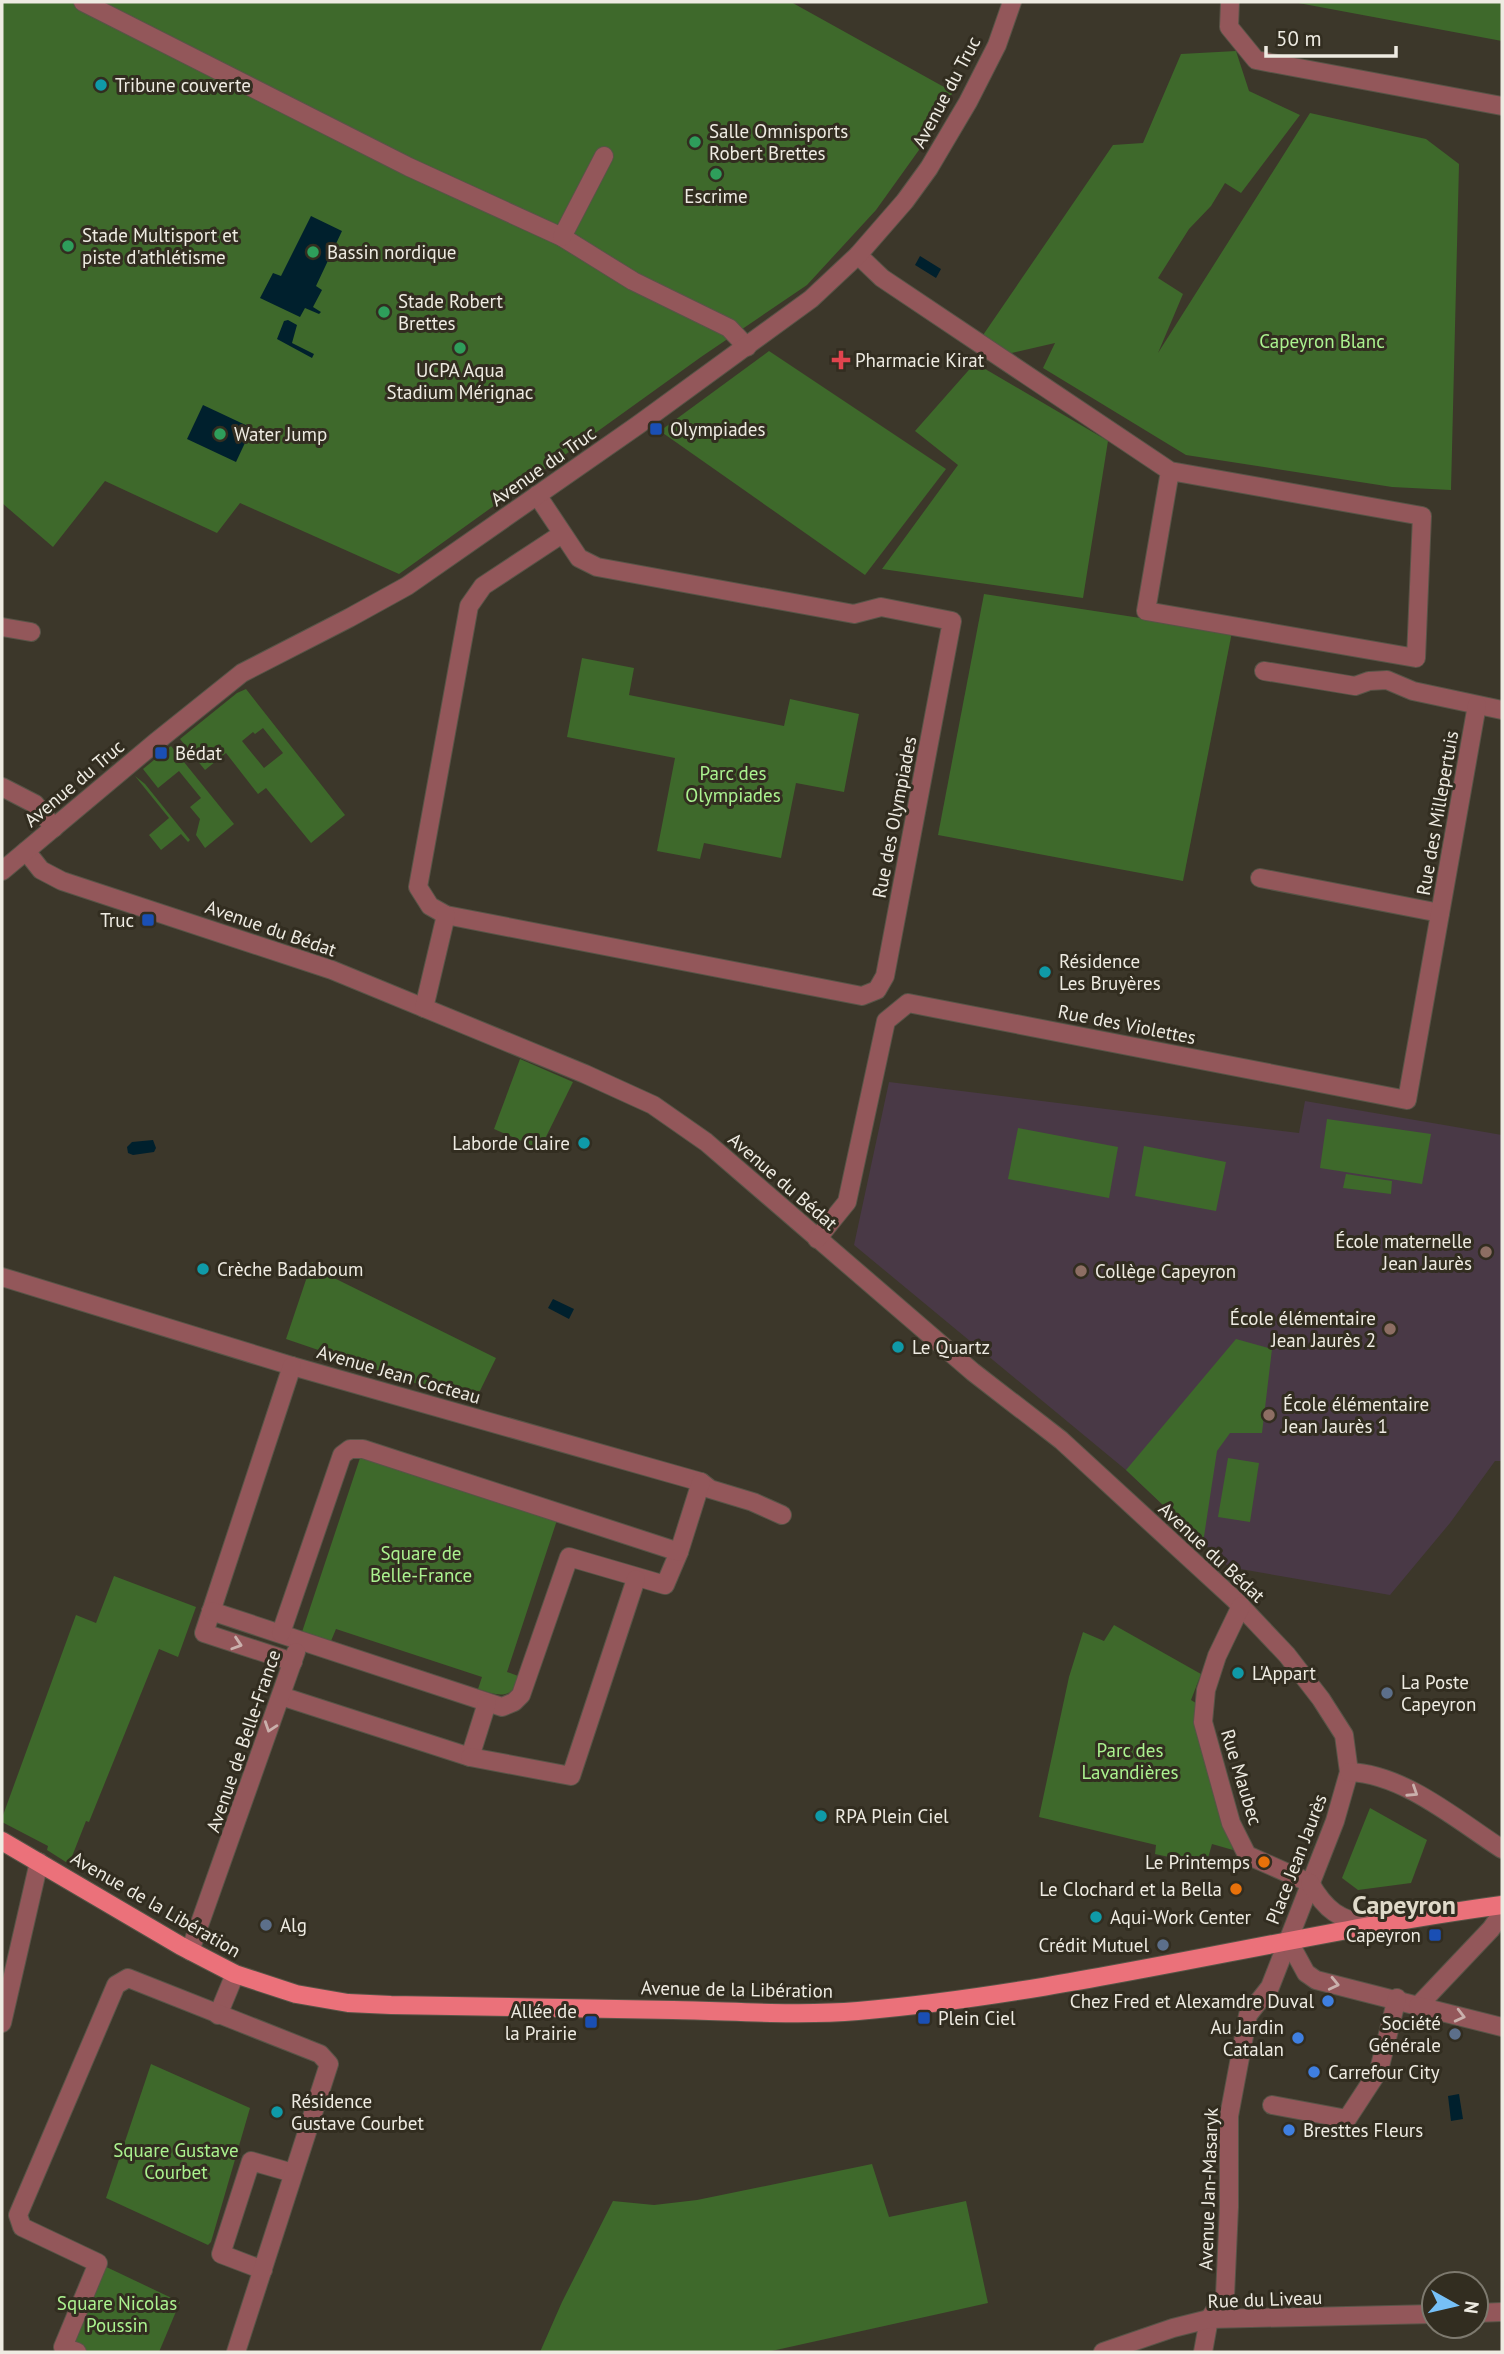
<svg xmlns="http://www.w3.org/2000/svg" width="1504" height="2354" font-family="'PT Sans',sans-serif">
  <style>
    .education { fill: #493946 }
    .green { fill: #3e692b; fill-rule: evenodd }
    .water { fill: #00202d }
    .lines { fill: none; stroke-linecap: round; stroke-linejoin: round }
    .minor-casing { stroke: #585447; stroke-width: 20 }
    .major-casing { stroke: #585447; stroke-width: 20 }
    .minor { stroke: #93575a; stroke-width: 18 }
    .major { stroke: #eb717a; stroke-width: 18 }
    .oneway { stroke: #cab0ac }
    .culture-dot { fill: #0f9aa8; stroke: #322d20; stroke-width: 2.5 }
    .leisure-dot { fill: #2e9e5b; stroke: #322d20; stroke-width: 2.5 }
    .health-dot { fill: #e0444e; stroke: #322d20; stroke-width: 2.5 }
    .transit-dot { fill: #1a4fb4; stroke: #322d20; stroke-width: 2.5 }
    .education-dot { fill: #8d6e63; stroke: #322d20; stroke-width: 2.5 }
    .service-dot { fill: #5c6f8a; stroke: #322d20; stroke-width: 2.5 }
    .food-dot { fill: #e8710a; stroke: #322d20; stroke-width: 2.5 }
    .shop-dot { fill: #3f7fe0; stroke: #322d20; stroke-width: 2.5 }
    .labels { text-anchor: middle; stroke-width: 6; stroke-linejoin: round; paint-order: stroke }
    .poi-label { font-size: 19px; fill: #eeebe2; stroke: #322d20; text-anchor: start }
    .street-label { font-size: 19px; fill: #eeebe2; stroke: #322d20 }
    .park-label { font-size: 19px; fill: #abf28f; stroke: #322d20 }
    .district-label { font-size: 26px; font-weight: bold; fill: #e0daca; stroke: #322d20 }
  </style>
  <rect width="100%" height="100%" fill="#3c372a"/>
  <!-- education -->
  <path class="education" d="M 889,1082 L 1299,1133 L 1305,1101 L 1502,1135 L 1502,1461 L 1495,1461 L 1450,1523 L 1390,1595 L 1229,1567 L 1126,1470 L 854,1245 Z"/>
  <!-- green -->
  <g class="green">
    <path d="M 2,2 L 791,2 L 953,92 L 924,143 L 876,210 L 807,285 L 701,357 L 399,574 L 240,503 L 217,533 L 105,481 L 53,547 L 2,503 Z"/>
    <path d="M 1293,2 L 1502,2 L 1502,41 Z"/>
    <path d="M 1236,51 L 1249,91 L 1300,115 L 1241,193 L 1225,183 L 1211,206 L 1189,229 L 1158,278 L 1183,294 L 1158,353 L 1310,113 L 1426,139 L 1459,164 L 1451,490 L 1392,487 L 1186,455 L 1043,368 L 1055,343 L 999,356 L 981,338 L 1113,145 L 1143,143 L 1181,54 Z"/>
    <path d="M 769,351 L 946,469 L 865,575 L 660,431 Z"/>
    <path d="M 975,363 L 1108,441 L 1083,598 L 882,569 L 958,465 L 915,431 Z"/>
    <path d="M 984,594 L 1232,632 L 1183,881 L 938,835 Z"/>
    <path d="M 582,658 L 634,668 L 629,695 L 784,726 L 790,699 L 859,714 L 844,792 L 796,783 L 781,858 L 704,843 L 700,859 L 657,851 L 675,758 L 567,737 Z"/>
    <path d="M 246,689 L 345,815 L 311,843 L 266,788 L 258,794 L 226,753 L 205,770 L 180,739 L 237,693 ZM 263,728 L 283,753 L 264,768 L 242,741 L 253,732 L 255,734 Z"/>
    <path d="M 171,746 L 234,824 L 205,848 L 196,835 L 200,819 L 190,807 L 201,798 L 179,771 L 158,788 L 143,769 Z"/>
    <path d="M 135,776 L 145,784 L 190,840 L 188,842 L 181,834 L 161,850 L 149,835 L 169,818 Z"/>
    <path d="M 520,1059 L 573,1082 L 540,1149 L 494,1129 Z"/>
    <path d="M 1327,1119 L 1431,1134 L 1422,1184 L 1320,1168 Z"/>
    <path d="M 1018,1128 L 1118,1147 L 1109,1198 L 1008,1179 Z"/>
    <path d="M 1144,1146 L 1226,1162 L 1216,1211 L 1135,1196 Z"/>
    <path d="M 1346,1174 L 1392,1181 L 1391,1194 L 1343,1188 Z"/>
    <path d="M 312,1262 L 330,1276 L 496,1358 L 474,1403 L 286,1339 Z"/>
    <path d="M 1236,1339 L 1272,1349 L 1262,1433 L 1230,1433 L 1217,1451 L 1203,1543 L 1126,1470 Z"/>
    <path d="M 363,1449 L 559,1514 L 507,1672 L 521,1677 C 511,1700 499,1696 478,1689 L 482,1677 L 336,1629 L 331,1641 L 302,1632 Z"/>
    <path d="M 1228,1458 L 1259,1463 L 1250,1522 L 1218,1517 Z"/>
    <path d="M 114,1576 L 196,1607 L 178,1657 L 159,1649 L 89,1822 L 86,1821 L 69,1864 L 47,1850 L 48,1846 L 2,1822 L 2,1818 L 76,1615 L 96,1623 Z"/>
    <path d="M 1114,1625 L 1201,1674 L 1191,1700 L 1199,1705 L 1196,1719 L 1233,1850 L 1212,1844 L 1206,1865 L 1155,1854 L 1156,1845 L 1039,1817 L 1069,1677 L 1083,1632 L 1104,1641 Z"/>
    <path d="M 1370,1808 L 1427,1840 L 1411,1883 L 1358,1890 L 1342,1878 Z"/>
    <path d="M 151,2064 L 250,2108 L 211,2242 L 208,2245 L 106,2198 Z"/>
    <path d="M 872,2164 L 889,2217 L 966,2201 L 988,2303 L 767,2352 L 540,2352 L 562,2302 L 613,2201 L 654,2205 L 697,2200 Z"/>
    <path d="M 98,2263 L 180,2302 L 159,2352 L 77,2352 L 63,2347 Z"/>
  </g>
  <!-- water -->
  <g class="water">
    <path d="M 311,216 L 342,231 L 316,286 L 322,290 L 313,307 L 321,312 L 319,314 L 305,308 L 300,317 L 260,298 L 273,273 L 281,276 Z"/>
    <path d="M 920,256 L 941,269 L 936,278 L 915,265 Z"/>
    <path d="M 288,320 L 297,325 L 292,343 L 314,354 L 312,358 L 277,339 L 284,321 Z"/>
    <path d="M 203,405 L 252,428 L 236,462 L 187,439 Z"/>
    <path d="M 153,1140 L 156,1148 L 154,1152 L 133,1155 L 128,1153 L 127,1147 L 132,1142 Z"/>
    <path d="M 553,1299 L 574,1309 L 569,1319 L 548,1308 Z"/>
    <path d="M 1459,2094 L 1463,2119 L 1451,2121 L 1448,2096 Z"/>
  </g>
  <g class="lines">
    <defs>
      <g id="minor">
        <path d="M 83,2 L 409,167 L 562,237 L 633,281 L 729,328 L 747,347"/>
        <path d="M 1230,2 L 1229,27 L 1256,60 L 1502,106"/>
        <path d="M 562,237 L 604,156"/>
        <path d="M 858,255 L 882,278 L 1170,471 L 1422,516 L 1416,658 L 1146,611 L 1170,471"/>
        <path d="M 537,495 L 579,558 L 597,567 L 854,614 L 881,607 L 952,621 L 885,976 L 877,990 L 862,996 L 446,915 L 430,906 L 418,887 L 469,606 L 483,586 L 562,534"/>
        <path d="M 2,627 L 31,632"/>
        <path d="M 1264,671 L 1355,686 L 1369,681 L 1387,680 L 1413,691 L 1502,710"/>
        <path d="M 2,787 L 35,804 L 54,828"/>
        <path d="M 26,851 L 41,870 L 62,881 L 332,970 L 585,1074 L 653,1105 L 706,1142 L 973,1372 L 1061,1440 L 1235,1600 L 1287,1655 L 1321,1699 L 1344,1735 L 1349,1772 L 1335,1821 L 1270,1987 L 1248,2015 L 1229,2116 L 1229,2207 L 1225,2296 L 1209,2319 L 1203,2352"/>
        <path d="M 2,871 L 156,742 L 242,673 L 349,618 L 407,586 L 638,425 L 811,299 L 858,255 L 905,201 L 929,168 L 968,102 L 997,45 L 1012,2"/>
        <path d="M 1260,878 L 1440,913"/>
        <path d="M 424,1008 L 446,915"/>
        <path d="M 817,1239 L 847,1202 L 886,1021 L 908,1003 L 1407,1100 L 1477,705"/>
        <path d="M 2,1277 L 292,1366 L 701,1482 L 710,1489 L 753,1502 L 782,1515"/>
        <path d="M 292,1366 L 204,1633 L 293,1662"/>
        <path d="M 1241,1606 L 1217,1656 L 1206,1690 L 1203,1722 L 1231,1823 L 1247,1855 L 1310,1883"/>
        <path d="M 211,1611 L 502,1707 L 514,1702 L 521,1695 L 569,1557 L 665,1585 L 679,1552"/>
        <path d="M 281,1633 L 342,1455 L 350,1449 L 363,1449 L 679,1552 L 701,1482"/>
        <path d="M 281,1696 L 470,1757 L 487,1703"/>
        <path d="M 470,1757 L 571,1776 L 636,1579"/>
        <path d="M 1349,1772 C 1404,1774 1457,1820 1502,1849"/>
        <path d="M 1310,1883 C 1326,1911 1339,1919 1370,1926"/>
        <path d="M 1288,1940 L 1306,1973 L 1316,1980 L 1418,2006 L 1491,1929 L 1502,1913"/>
        <path d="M 190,1951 L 296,1652"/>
        <path d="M 1418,2006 L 1502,2027"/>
        <path d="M 218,2015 L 235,1974"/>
        <path d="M 2,2023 L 39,1862"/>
        <path d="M 1272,2105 L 1347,2119 L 1379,2070 L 1397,1998"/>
        <path d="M 263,2270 L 221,2254 L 251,2161 L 293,2173"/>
        <path d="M 1476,2313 L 1502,2312"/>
        <path d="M 77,2352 L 63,2347 L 98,2263 L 22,2227 L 18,2215 L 116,1985 L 128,1978 L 320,2054 L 329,2064 L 236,2352"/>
        <path d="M 1103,2352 L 1173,2328 L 1209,2319 L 1434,2314"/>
      </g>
      <path id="major" d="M 2,1841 L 181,1946 L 235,1974 L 296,1994 L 348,2003 L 391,2005 C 485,2007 579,2008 673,2010 C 734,2011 797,2016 858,2011 C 1076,1992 1287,1934 1502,1905"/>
    </defs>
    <!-- minor casing -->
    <use href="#minor" class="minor-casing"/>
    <!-- major casing -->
    <use href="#major" class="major-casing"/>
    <!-- minor -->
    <use href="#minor" class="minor"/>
    <!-- major -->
    <use href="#major" class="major"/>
  </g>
  <!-- one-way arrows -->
  <defs><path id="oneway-chevron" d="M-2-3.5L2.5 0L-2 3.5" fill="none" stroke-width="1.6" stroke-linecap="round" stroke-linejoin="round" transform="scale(1.75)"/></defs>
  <g class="oneway">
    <use href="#oneway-chevron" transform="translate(237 1644) rotate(18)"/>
    <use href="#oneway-chevron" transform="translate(270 1727) rotate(109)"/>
    <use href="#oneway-chevron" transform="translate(1413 1792) rotate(33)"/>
    <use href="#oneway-chevron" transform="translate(1334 1984) rotate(13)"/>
    <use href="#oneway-chevron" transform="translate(1460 2016) rotate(14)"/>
  </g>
  <!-- markers -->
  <g class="culture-dot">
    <circle cx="101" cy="85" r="7"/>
    <circle cx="1045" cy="972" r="7"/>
    <circle cx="584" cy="1143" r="7"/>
    <circle cx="203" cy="1269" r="7"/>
    <circle cx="898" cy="1347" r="7"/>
    <circle cx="1238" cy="1673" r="7"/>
    <circle cx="821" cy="1816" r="7"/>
    <circle cx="1096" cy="1917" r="7"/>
    <circle cx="277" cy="2112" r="7"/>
  </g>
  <g class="leisure-dot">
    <circle cx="695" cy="142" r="7"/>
    <circle cx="716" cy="174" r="7"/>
    <circle cx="68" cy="246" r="7"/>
    <circle cx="313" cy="252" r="7"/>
    <circle cx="384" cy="312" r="7"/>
    <circle cx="460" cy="348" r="7"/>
    <circle cx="220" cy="434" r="7"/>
  </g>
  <path class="health-dot" d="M837.5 349.5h7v7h7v7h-7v7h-7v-7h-7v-7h7z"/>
  <g class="transit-dot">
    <rect x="649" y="422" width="14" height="14" rx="3.5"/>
    <rect x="154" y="746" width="14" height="14" rx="3.5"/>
    <rect x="141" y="913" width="14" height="14" rx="3.5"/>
    <rect x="1428" y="1928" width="14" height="14" rx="3.5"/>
    <rect x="917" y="2011" width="14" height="14" rx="3.5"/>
    <rect x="584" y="2015" width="14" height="14" rx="3.5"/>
  </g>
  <g class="education-dot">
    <circle cx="1486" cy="1252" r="7"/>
    <circle cx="1081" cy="1271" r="7"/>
    <circle cx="1390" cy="1329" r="7"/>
    <circle cx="1269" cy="1415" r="7"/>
  </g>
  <g class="service-dot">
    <circle cx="1387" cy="1693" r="7"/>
    <circle cx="266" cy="1925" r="7"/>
    <circle cx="1163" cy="1945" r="7"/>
    <circle cx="1455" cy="2034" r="7"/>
  </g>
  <g class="food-dot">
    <circle cx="1264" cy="1862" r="7"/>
    <circle cx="1236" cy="1889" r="7"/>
  </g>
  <g class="shop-dot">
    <circle cx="1328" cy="2001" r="7"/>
    <circle cx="1298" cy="2038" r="7"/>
    <circle cx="1314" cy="2072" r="7"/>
    <circle cx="1289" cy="2130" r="7"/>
  </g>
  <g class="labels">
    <!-- poi labels -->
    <g class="poi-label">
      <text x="115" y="92">Tribune couverte</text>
      <text x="709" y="138">Salle Omnisports<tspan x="709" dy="22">Robert Brettes</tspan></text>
      <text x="716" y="203" text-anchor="middle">Escrime</text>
      <text x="82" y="242">Stade Multisport et<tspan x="82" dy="22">piste d'athlétisme</tspan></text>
      <text x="327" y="259">Bassin nordique</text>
      <text x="398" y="308">Stade Robert<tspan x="398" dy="22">Brettes</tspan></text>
      <text x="855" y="367">Pharmacie Kirat</text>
      <text x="460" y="377" text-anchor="middle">UCPA Aqua<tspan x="460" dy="22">Stadium Mérignac</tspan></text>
      <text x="670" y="436">Olympiades</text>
      <text x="234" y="441">Water Jump</text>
      <text x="175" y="760">Bédat</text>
      <text x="134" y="927" text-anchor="end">Truc</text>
      <text x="1059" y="968">Résidence<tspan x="1059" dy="22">Les Bruyères</tspan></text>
      <text x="570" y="1150" text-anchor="end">Laborde Claire</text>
      <text x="1472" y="1248" text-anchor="end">École maternelle<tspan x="1472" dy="22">Jean Jaurès</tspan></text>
      <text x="217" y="1276">Crèche Badaboum</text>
      <text x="1095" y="1278">Collège Capeyron</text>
      <text x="1376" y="1325" text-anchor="end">École élémentaire<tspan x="1376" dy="22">Jean Jaurès 2</tspan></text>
      <text x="912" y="1354">Le Quartz</text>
      <text x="1283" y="1411">École élémentaire<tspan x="1283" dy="22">Jean Jaurès 1</tspan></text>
      <text x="1252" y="1680">L'Appart</text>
      <text x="1401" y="1689">La Poste<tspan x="1401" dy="22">Capeyron</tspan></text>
      <text x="835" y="1823">RPA Plein Ciel</text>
      <text x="1250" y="1869" text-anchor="end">Le Printemps</text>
      <text x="1222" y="1896" text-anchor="end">Le Clochard et la Bella</text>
      <text x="1110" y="1924">Aqui-Work Center</text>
      <text x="280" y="1932">Alg</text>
      <text x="1421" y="1942" text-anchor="end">Capeyron</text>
      <text x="1149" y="1952" text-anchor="end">Crédit Mutuel</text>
      <text x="1314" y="2008" text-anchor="end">Chez Fred et Alexamdre Duval</text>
      <text x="577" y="2018" text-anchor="end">Allée de<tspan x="577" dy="22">la Prairie</tspan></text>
      <text x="938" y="2025">Plein Ciel</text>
      <text x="1441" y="2030" text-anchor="end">Société<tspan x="1441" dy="22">Générale</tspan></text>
      <text x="1284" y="2034" text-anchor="end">Au Jardin<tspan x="1284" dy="22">Catalan</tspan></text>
      <text x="1328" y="2079">Carrefour City</text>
      <text x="291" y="2108">Résidence<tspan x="291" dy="22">Gustave Courbet</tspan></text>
      <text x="1303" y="2137">Bresttes Fleurs</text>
    </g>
    <!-- street labels -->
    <g class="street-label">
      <text transform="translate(946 92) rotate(-62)" y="7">Avenue du Truc</text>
      <text transform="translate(543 466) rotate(-35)" y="7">Avenue du Truc</text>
      <text transform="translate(74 783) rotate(-40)" y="7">Avenue du Truc</text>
      <text transform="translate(1437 813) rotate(-80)" y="7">Rue des Millepertuis</text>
      <text transform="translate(894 817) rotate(-79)" y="7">Rue des Olympiades</text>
      <text transform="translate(271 928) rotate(19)" y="7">Avenue du Bédat</text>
      <text transform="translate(1127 1024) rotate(11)" y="7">Rue des Violettes</text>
      <text transform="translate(783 1181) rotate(41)" y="7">Avenue du Bédat</text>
      <text transform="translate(399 1374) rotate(16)" y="7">Avenue Jean Cocteau</text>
      <text transform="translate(1212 1552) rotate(43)" y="7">Avenue du Bédat</text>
      <text transform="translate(243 1741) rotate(-71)" y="7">Avenue de Belle-France</text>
      <text transform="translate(1242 1777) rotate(73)" y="7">Rue Maubec</text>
      <text transform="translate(1296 1859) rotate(-69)" y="7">Place Jean Jaurès</text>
      <text transform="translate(156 1904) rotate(30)" y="7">Avenue de la Libération</text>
      <text transform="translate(737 1989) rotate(1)" y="7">Avenue de la Libération</text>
      <text transform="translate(1208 2189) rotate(-88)" y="7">Avenue Jan-Masaryk</text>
      <text transform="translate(1265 2299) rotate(-2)" y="7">Rue du Liveau</text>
    </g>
    <!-- park labels -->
    <g class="park-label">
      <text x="1322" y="348">Capeyron Blanc</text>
      <text x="733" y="780">Parc des<tspan x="733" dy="22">Olympiades</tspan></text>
      <text x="421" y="1560">Square de<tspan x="421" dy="22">Belle-France</tspan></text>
      <text x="1130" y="1757">Parc des<tspan x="1130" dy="22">Lavandières</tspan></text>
      <text x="176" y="2157">Square Gustave<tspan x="176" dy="22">Courbet</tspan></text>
      <text x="117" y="2310">Square Nicolas<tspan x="117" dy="22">Poussin</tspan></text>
    </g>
    <!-- district labels -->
    <g class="district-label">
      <text x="1404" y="1914">Capeyron</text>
    </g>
  </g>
  <!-- border -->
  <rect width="1504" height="2354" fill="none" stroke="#eeebe2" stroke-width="7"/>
  <!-- north arrow -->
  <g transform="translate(1455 2305) rotate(98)"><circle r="33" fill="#322d20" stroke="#7d796e" stroke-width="2"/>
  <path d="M0-5L12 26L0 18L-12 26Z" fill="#76c0f7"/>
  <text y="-10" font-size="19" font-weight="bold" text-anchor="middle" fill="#eeebe2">N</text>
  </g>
  <!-- scale -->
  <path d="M1266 46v10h130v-10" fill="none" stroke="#eeebe2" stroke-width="3.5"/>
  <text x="1276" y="46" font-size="21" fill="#eeebe2" stroke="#322d20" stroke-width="5" paint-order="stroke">50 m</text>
</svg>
